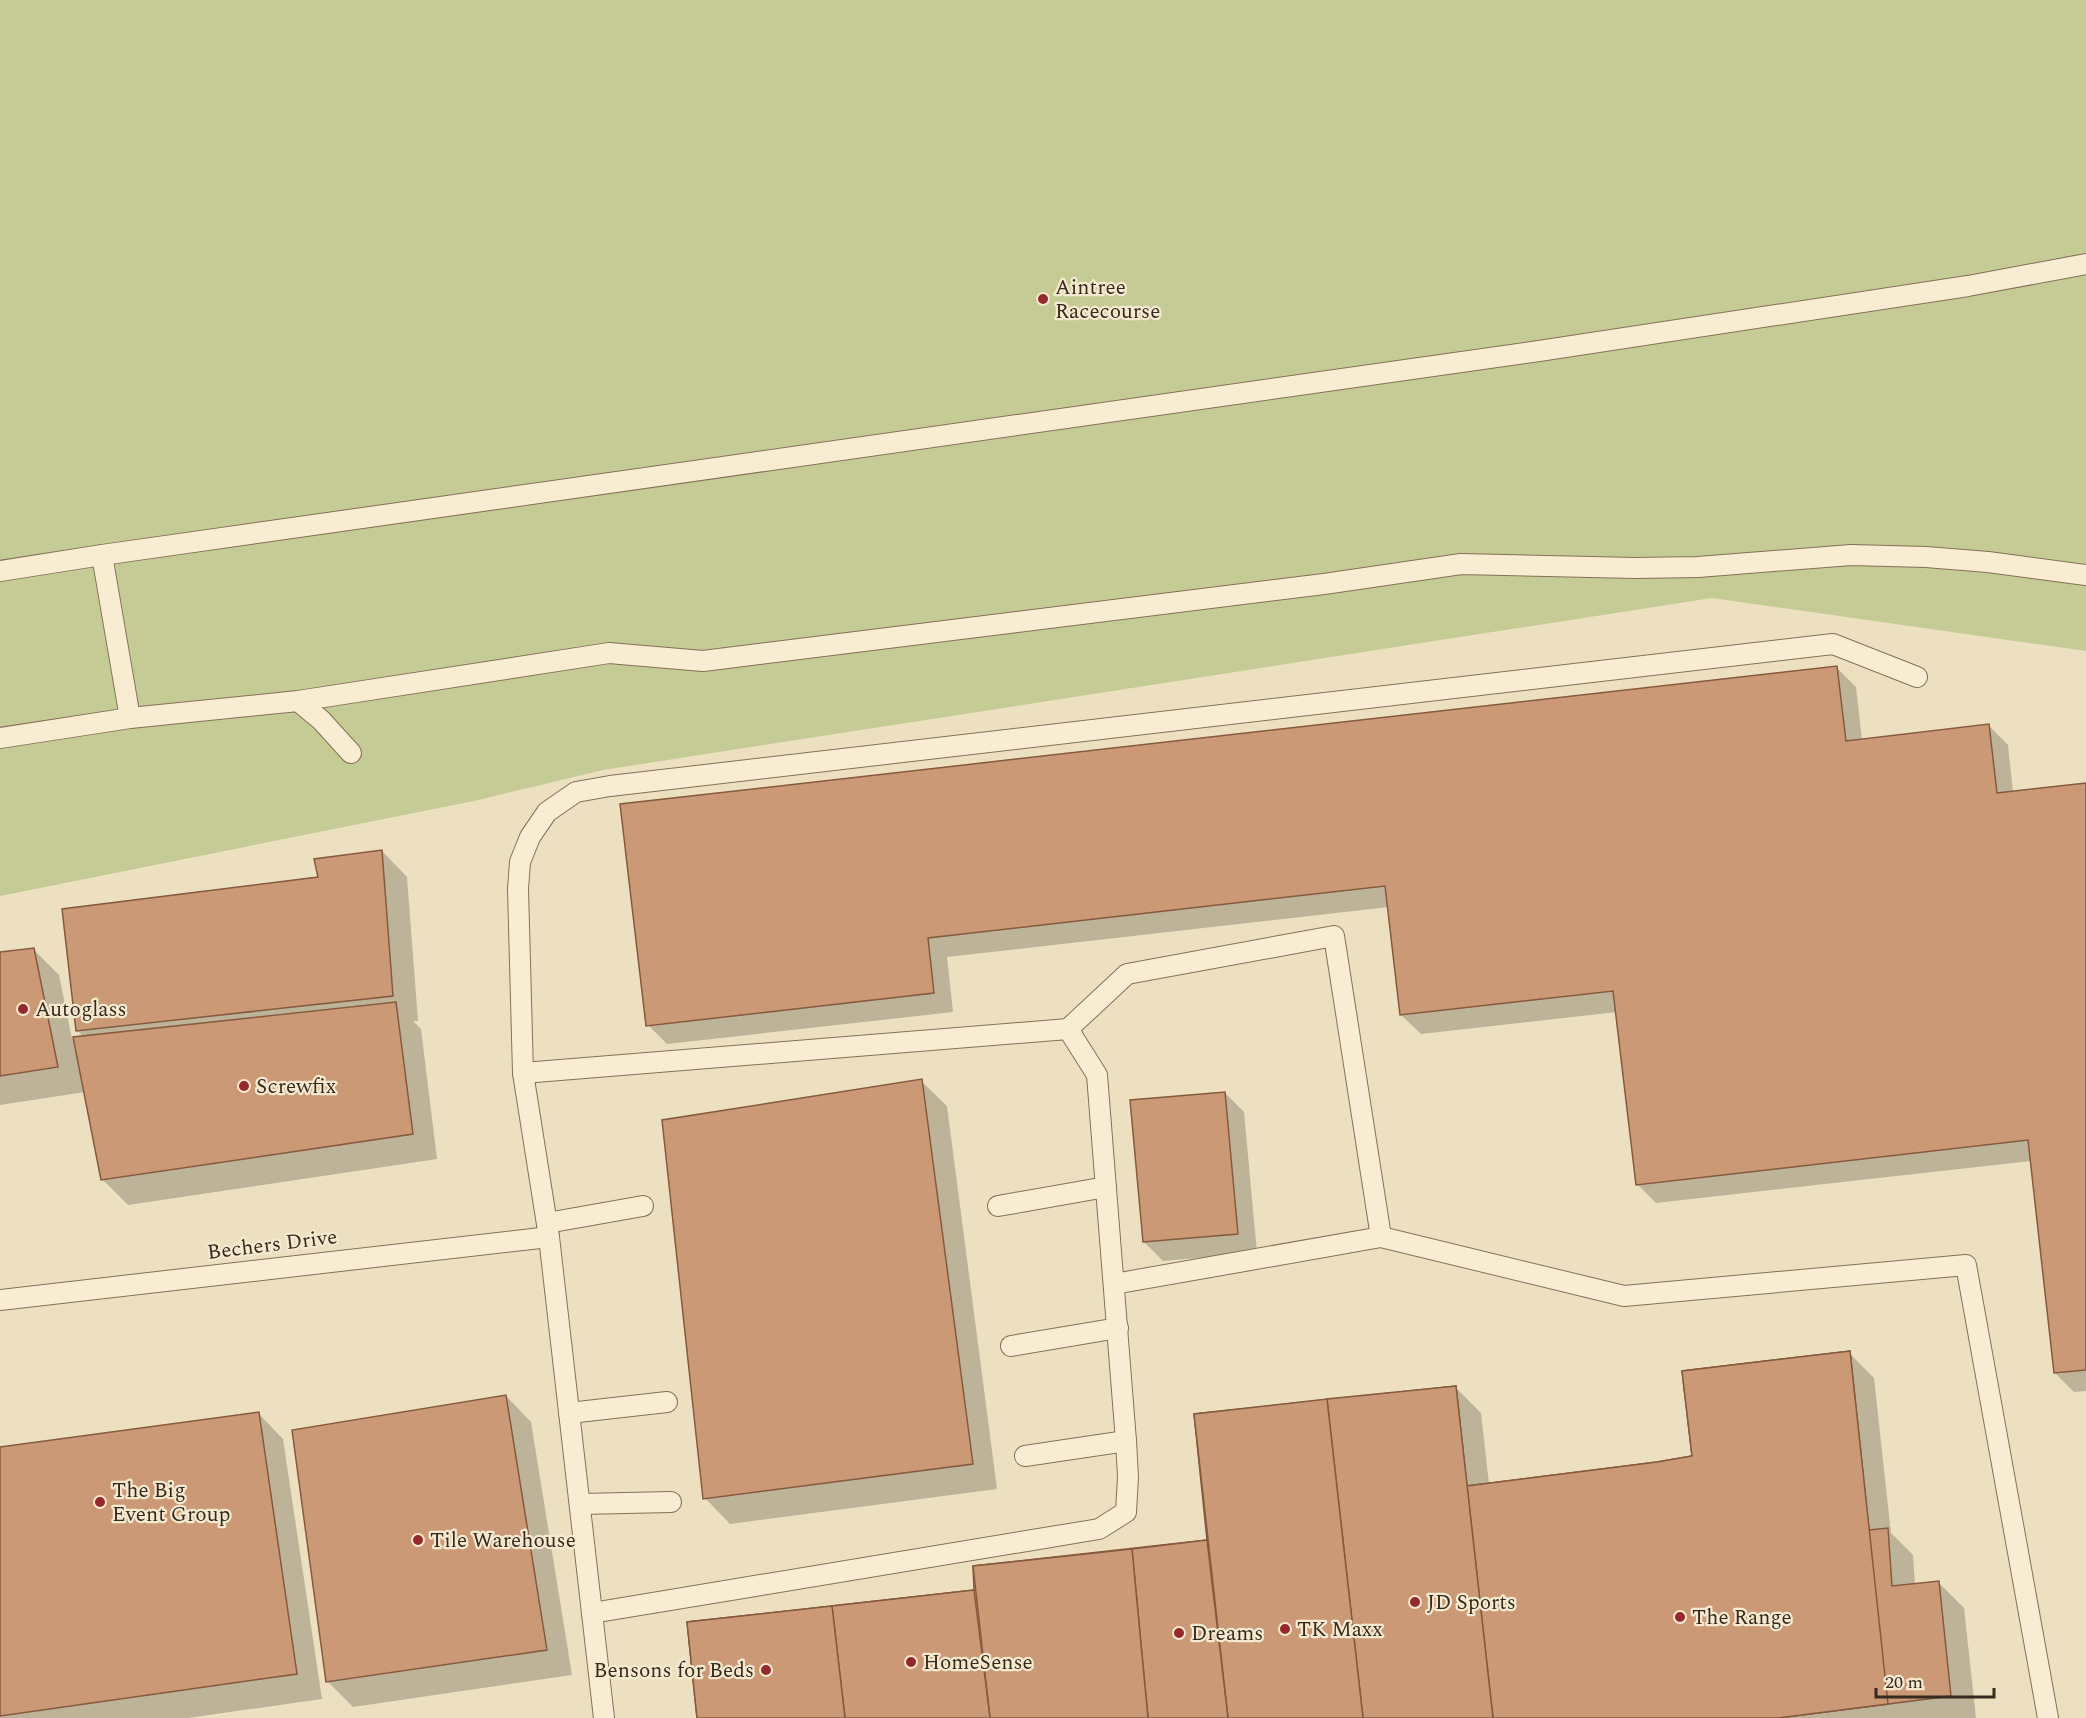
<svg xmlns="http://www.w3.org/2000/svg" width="2086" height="1718" font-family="Spectral,serif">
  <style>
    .green { fill: #c5cb95 }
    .shadow { fill: #0003 }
    .building { fill: #cb9976; stroke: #855a3e; stroke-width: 1.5 }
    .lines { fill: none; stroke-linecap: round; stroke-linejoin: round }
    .service-casing { stroke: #867058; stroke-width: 22 }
    .service { stroke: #f8edd3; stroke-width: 20 }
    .poi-dot { fill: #95292b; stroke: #f5ead0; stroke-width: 2 }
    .labels { text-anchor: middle; stroke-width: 4.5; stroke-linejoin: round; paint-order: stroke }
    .poi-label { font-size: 21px; fill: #36291d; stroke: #f5ead0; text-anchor: start }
    .street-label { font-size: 21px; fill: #36291d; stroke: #f5ead0 }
  </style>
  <rect width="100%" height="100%" fill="#ede0c0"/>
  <!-- green -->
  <path class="green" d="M 0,0 L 2086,0 L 2086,651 L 1712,598 L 603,770 L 474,801 L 0,896 Z"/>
  <!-- shadow -->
  <g class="shadow">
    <path d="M 1836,667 L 1856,687 L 1862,740 L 1989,726 L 2008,745 L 2013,792 L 2086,784 L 2086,1391 L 2074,1392 L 2055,1373 L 2031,1161 L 1656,1203 L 1637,1184 L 1617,1012 L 1421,1034 L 1401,1015 L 1389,907 L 947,957 L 953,1012 L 667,1044 L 648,1025 L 622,805 Z"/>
    <path d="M 382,851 L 407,877 L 418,1021 L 413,1021 L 421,1029 L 437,1159 L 128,1205 L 103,1180 L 85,1092 L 0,1105 L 0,953 L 33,949 L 59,975 L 72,1039 L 84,1038 L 78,1031 L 320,878 Z"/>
    <path d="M 921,1081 L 947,1106 L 997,1489 L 730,1524 L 705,1498 Z"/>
    <path d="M 1225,1093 L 1244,1112 L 1257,1253 L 1163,1261 L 1144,1242 Z"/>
    <path d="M 1849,1353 L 1874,1378 L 1891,1533 L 1913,1555 L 1915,1585 L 1939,1583 L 1964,1608 L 1976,1718 L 699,1718 L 976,1591 L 1208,1541 L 1456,1388 L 1481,1413 L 1489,1484 L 1657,1464 L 1693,1457 Z"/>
    <path d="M 506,1396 L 531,1422 L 572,1675 L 353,1707 L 327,1681 Z"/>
    <path d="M 258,1413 L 283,1439 L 322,1699 L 188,1718 L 0,1718 L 0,1449 Z"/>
  </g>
  <!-- building -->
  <g class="building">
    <path d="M 1837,666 L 1846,741 L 1989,724 L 1997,793 L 2086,783 L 2086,1370 L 2054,1373 L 2028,1140 L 1636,1185 L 1613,991 L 1400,1015 L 1385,886 L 928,938 L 934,993 L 646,1026 L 620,804 Z"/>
    <path d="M 382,850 L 393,996 L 76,1031 L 62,909 L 318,877 L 314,859 Z"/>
    <path d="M 34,948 L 58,1067 L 0,1076 L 0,952 Z"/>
    <path d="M 396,1002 L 413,1134 L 101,1180 L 73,1037 Z"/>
    <path d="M 922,1079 L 973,1464 L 703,1499 L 662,1120 Z"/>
    <path d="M 1225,1092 L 1238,1234 L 1143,1242 L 1130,1100 Z"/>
    <path d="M 1850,1351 L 1869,1530 L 1888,1528 L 1892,1586 L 1939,1581 L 1951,1696 L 1778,1718 L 697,1718 L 687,1622 L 974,1590 L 973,1566 L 1207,1540 L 1194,1414 L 1456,1386 L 1467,1486 L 1657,1462 L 1692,1456 L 1682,1371 Z"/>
    <path d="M 1850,1351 L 1888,1704 L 1778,1718 L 1493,1718 L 1467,1486 L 1657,1462 L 1692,1456 L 1682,1371 Z"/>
    <path d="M 1456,1386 L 1493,1718 L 1363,1718 L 1327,1399 Z"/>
    <path d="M 506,1395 L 547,1650 L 326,1682 L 292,1430 Z"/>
    <path d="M 1327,1399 L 1363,1718 L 1228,1718 L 1194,1414 Z"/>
    <path d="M 259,1412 L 297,1674 L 0,1716 L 0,1447 Z"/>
    <path d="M 1207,1540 L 1228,1718 L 1148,1718 L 1132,1549 Z"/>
    <path d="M 1132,1549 L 1148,1718 L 990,1718 L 973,1566 Z"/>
    <path d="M 974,1590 L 990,1718 L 845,1718 L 832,1606 Z"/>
    <path d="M 832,1606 L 845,1718 L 697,1718 L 687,1622 Z"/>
  </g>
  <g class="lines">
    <defs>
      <g id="service">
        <path d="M 102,555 L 130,718"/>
        <path d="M 0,571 L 102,555 L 1539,351 L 1968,286 L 2086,264"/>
        <path d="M 298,701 L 321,720 L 351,753"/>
        <path d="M 0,738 L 130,718 L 298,701 L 609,653 L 703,661 L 1324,584 L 1461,564 L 1635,568 L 1698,567 L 1851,555 L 1926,557 L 1988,562 L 2086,575"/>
        <path d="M 1068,1029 L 1127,974 L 1334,936 L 1381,1237"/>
        <path d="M 523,1073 L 1068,1029 L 1097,1075 L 1126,1441 L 1128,1477 L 1126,1512 L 1099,1529 L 592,1613"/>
        <path d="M 998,1206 L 1106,1187"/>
        <path d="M 547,1223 L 643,1206"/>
        <path d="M 1114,1284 L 1381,1237 L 1624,1296 L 1966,1265 L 2048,1718"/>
        <path d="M 0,1300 L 549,1237"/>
        <path d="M 1011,1346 L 1118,1328"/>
        <path d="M 569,1413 L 667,1402"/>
        <path d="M 1025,1456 L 1126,1441"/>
        <path d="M 580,1504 L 671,1502"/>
        <path d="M 604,1718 L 549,1237 L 523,1073 L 518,889 L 520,862 L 530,837 L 547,812 L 576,792 L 610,786 L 1833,644 L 1917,677"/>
      </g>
    </defs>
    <!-- service casing -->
    <use href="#service" class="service-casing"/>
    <!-- service -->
    <use href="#service" class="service"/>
  </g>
  <!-- markers -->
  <g class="poi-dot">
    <circle cx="1043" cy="299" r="6"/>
    <circle cx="23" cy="1009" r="6"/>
    <circle cx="244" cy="1086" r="6"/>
    <circle cx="100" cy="1502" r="6"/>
    <circle cx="418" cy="1540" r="6"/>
    <circle cx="1415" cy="1602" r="6"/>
    <circle cx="1680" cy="1617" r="6"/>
    <circle cx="1285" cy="1629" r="6"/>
    <circle cx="1179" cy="1633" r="6"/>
    <circle cx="911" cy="1662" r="6"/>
    <circle cx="766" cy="1670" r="6"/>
  </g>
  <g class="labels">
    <!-- poi labels -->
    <g class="poi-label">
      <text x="1055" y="294">Aintree<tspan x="1055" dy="24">Racecourse</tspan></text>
      <text x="35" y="1016">Autoglass</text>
      <text x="256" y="1093">Screwfix</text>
      <text x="112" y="1497">The Big<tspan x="112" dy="24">Event Group</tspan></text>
      <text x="430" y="1547">Tile Warehouse</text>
      <text x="1427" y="1609">JD Sports</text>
      <text x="1692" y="1624">The Range</text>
      <text x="1297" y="1636">TK Maxx</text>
      <text x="1191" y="1640">Dreams</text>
      <text x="923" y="1669">HomeSense</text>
      <text x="754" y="1677" text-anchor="end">Bensons for Beds</text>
    </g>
    <!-- street labels -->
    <g class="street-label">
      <text transform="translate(272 1244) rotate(-7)" y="7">Bechers Drive</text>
    </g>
  </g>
  <!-- scale -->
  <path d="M1876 1688v9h118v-9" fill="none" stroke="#36291d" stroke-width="3"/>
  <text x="1885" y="1688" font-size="18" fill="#36291d" stroke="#f5ead0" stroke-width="4.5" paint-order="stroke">20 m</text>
</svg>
